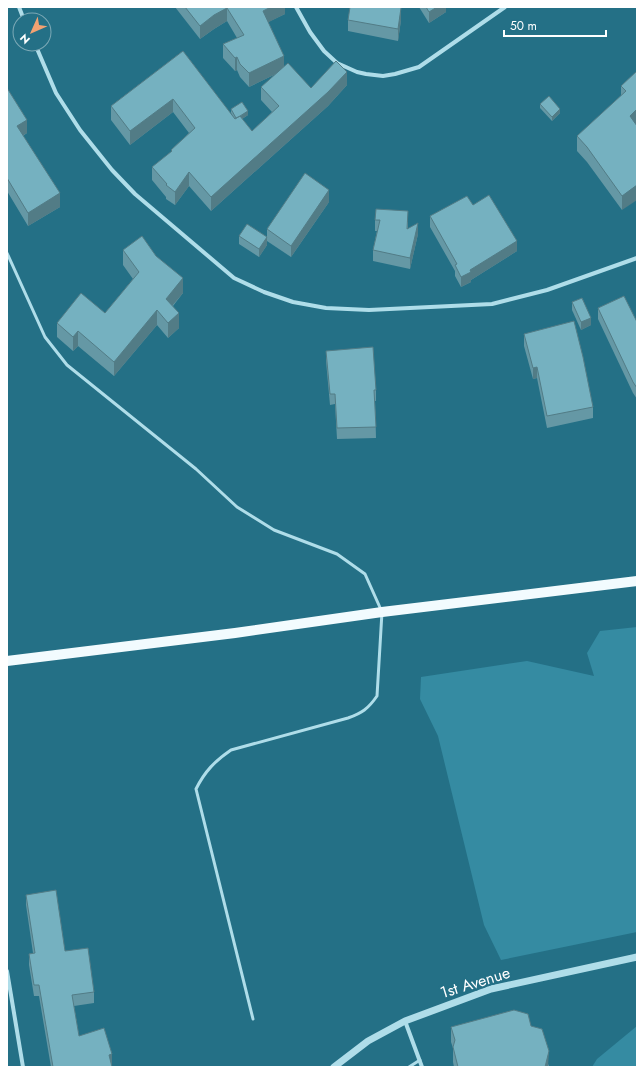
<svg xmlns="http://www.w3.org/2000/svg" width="644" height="1074" font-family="Jost,sans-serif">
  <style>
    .green { fill: #358ba2 }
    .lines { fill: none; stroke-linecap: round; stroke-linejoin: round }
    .service { stroke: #afdde9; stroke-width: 3 }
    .minor { stroke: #afdde9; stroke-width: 4 }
    .tertiary { stroke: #afdde9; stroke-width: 7 }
    .primary { stroke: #f2fbfe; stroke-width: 10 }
    .wall { fill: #6598a5 }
    .shaded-wall { fill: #527c86 }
    .building { fill: #75b1c0; stroke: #527c86 }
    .labels { text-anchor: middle; stroke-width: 4; stroke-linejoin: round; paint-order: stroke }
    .street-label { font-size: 16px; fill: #fff; stroke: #247086 }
  </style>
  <rect width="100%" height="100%" fill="#247086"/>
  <!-- green -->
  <g class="green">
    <path d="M 637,627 L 637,932 L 501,960 L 484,925 L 438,736 L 420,699 L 421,677 L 527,661 L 594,676 L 587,653 L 600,631 Z"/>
    <path d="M 637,1026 L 637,1067 L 592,1067 L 597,1059 Z"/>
  </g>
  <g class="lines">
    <!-- service -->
    <g class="service">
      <path d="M 7,253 L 45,337 L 67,365 L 196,469 L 237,507 L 274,530 L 337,554 L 365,574 L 382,612 L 377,696 C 368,709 362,713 348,718 L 231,750 C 215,761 205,771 196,789 L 253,1019"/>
      <path d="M 409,1067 L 420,1060"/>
    </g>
    <!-- minor -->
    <g class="minor">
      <path d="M 19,7 L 24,20"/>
      <path d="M 296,7 L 310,32 L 324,51 L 337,63 L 357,72 L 366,74 L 383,76 L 395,74 L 419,67 L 505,7"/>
      <path d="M 35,44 L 56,93 L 80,130 L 112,170 L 135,194 L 234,278 L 264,292 L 293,302 L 326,308 L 369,310 L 492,304 L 547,290 L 637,258"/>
      <path d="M 7,971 L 23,1067"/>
      <path d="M 405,1021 L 422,1067"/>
    </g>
    <!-- tertiary -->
    <path class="tertiary" d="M 334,1067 L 368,1041 L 405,1021 L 491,989 L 637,957"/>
    <!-- primary -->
    <path class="primary" d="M 7,661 L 235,633 L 382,612 L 637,581"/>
  </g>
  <!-- wall -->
  <g class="wall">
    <path d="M 175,7 L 285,7 L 285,14 L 268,22 L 284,66 L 311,88 L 347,85 L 328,106 L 211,211 L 189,186 L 175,205 L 166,199 L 166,197 L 152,180 L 152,167 L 171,152 L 171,150 L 189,133 L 173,112 L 130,145 L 111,120 L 111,106 L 183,51 L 233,117 L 231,113 L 231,109 L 248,115 L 242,119 L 252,131 L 272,112 L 261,100 L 261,87 L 276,74 L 249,87 L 240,77 L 237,70 L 235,71 L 223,58 L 223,44 L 237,38 L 227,21 L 214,29 L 200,39 Z"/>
    <path d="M 419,7 L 446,7 L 446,12 L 429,23 Z"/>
    <path d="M 348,20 L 401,20 L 398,41 L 348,31 Z"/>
    <path d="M 637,71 L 637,123 L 636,124 L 622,210 L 587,162 L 577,151 L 577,136 L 621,96 L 621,86 Z"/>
    <path d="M 7,88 L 27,133 L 23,136 L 60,207 L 28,226 L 7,191 Z"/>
    <path d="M 540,104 L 560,113 L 552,121 L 540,108 Z"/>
    <path d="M 329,202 L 291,257 L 267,241 L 267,245 L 259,257 L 239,244 L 239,236 L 267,237 L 267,229 Z"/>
    <path d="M 473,205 L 517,251 L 471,280 L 471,282 L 461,287 L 455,276 L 455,271 L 430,227 L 430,216 Z"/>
    <path d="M 375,220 L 408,222 L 408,229 L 418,234 L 410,269 L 373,261 L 373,250 L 377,231 L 375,231 Z"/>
    <path d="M 123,250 L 183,293 L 173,306 L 179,328 L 168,338 L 157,325 L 114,376 L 78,346 L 73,351 L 57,337 L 57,323 L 105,313 L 133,279 L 123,265 Z"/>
    <path d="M 572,302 L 591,325 L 581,330 L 572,310 Z"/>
    <path d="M 598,308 L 637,322 L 637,399 L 633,393 L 598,319 Z"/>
    <path d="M 524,334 L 593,407 L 593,418 L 547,428 L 537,378 L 533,379 L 524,346 Z"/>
    <path d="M 326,351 L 376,390 L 376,401 L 375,401 L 376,438 L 337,439 L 335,404 L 330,405 L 326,361 Z"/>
    <path d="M 26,895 L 94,992 L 94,1003 L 74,1006 L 79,1036 L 112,1065 L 112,1067 L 51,1067 L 39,996 L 34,996 L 29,965 L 29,954 L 33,953 L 26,905 Z"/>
    <path d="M 531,1026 L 549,1066 L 548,1067 L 454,1067 L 453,1062 L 453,1048 L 451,1042 L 451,1027 Z"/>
  </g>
  <!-- shaded-wall -->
  <g class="shaded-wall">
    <path d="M 271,7 L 285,7 L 285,14 L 263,25 L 263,11 Z"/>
    <path d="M 437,7 L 446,7 L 446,12 L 429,23 L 429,12 Z"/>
    <path d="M 227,8 L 227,21 L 214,29 L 200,39 L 200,26 L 214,15 Z"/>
    <path d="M 401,8 L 401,20 L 398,41 L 398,29 Z"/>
    <path d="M 284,56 L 284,70 L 249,87 L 249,73 Z"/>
    <path d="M 237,57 L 237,70 L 235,71 L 235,58 Z"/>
    <path d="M 347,72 L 347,85 L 328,106 L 211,211 L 211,197 Z"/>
    <path d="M 173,99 L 173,112 L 130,145 L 130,131 Z"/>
    <path d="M 560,109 L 560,113 L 552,121 L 552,117 Z"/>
    <path d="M 637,109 L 637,123 L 630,130 L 630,116 Z"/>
    <path d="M 248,111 L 248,115 L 236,123 L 236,119 Z"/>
    <path d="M 27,120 L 27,133 L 17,139 L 17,126 Z"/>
    <path d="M 189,172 L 189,186 L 175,205 L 175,192 Z"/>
    <path d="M 637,185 L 637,200 L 622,210 L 622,196 Z"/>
    <path d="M 329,190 L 329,202 L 291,257 L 291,246 Z"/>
    <path d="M 60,193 L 60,207 L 28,226 L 28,213 Z"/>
    <path d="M 418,223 L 418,234 L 410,269 L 410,258 Z"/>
    <path d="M 267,237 L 267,245 L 259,257 L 259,249 Z"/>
    <path d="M 517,241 L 517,251 L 471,280 L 471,282 L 461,287 L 461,277 L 470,270 Z"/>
    <path d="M 183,278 L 183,293 L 166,313 L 166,299 Z"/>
    <path d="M 157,310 L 157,325 L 114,376 L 114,362 Z"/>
    <path d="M 179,313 L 179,328 L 168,338 L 168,323 Z"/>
    <path d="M 591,318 L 591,325 L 581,330 L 581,322 Z"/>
    <path d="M 78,331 L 78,346 L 73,351 L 73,337 Z"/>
    <path d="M 537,367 L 537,378 L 533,379 L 533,368 Z"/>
    <path d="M 549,1051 L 548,1067 L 545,1067 Z"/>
    <path d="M 112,1054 L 112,1065 L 109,1066 L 109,1055 Z"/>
  </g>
  <!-- building -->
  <g class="building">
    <path d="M 185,7 L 271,7 L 263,11 L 284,56 L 249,73 L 240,64 L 237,57 L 235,58 L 223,44 L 244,35 L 227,8 L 214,15 L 200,26 Z"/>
    <path d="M 350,7 L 401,7 L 401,8 L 398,29 L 348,20 Z"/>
    <path d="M 426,7 L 437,7 L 429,12 Z"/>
    <path d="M 183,51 L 235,119 L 240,116 L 252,131 L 279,106 L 261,87 L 288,63 L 311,88 L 336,61 L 347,72 L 328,92 L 211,197 L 189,172 L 175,192 L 166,185 L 167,184 L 152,167 L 172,151 L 171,150 L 195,128 L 173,99 L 130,131 L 111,106 Z"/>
    <path d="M 637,71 L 637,109 L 630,116 L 637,126 L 637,185 L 622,196 L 587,147 L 577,136 L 626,91 L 621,86 Z"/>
    <path d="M 7,88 L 27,120 L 17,126 L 60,193 L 28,213 L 7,178 Z"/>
    <path d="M 549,96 L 560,109 L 552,117 L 540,104 Z"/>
    <path d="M 242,102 L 248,111 L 240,116 L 236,118 L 231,109 Z"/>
    <path d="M 305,173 L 329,190 L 291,246 L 267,229 Z"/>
    <path d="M 489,195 L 517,241 L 470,270 L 471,272 L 461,277 L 455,265 L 457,264 L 430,216 L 467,196 L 473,205 Z"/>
    <path d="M 376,209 L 408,211 L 407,229 L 418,223 L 410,258 L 373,250 L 380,220 L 375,220 Z"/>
    <path d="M 247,224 L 267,237 L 259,249 L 239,236 Z"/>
    <path d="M 142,236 L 156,256 L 183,278 L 166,299 L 179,313 L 168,323 L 157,310 L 114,362 L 78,331 L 73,337 L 57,323 L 81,293 L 105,313 L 139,272 L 123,250 Z"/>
    <path d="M 624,296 L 637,322 L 637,388 L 633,382 L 598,308 Z"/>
    <path d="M 582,298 L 591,318 L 581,322 L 572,302 Z"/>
    <path d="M 574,321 L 583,357 L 593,407 L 547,416 L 537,367 L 533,368 L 524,334 Z"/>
    <path d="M 373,347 L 376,390 L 374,390 L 376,427 L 337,428 L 335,394 L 330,394 L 326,351 Z"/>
    <path d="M 56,890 L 65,951 L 88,948 L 94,992 L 72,995 L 79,1036 L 104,1028 L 112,1054 L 109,1055 L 112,1067 L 53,1067 L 39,985 L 34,985 L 29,954 L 35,953 L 26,895 Z"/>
    <path d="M 514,1010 L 528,1014 L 531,1026 L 542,1029 L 549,1051 L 545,1067 L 458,1067 L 453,1047 L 455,1040 L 451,1027 Z"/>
  </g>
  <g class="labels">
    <!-- street labels -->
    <g class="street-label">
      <text transform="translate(475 982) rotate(-17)" y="6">1st Avenue</text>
    </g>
  </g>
  <!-- border -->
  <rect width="644" height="1074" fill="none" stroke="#ffffff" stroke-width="16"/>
  <!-- north arrow -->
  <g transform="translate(32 32) rotate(225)"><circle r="19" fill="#247086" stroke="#7ca9b6"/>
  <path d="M0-3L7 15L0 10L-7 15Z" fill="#f3a272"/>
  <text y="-6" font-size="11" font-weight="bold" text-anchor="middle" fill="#ffffff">N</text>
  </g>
  <!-- scale -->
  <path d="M504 30v6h102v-6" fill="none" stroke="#ffffff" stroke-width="2"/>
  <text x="510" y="30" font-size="12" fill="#ffffff" stroke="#247086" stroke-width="3" paint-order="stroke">50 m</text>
</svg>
